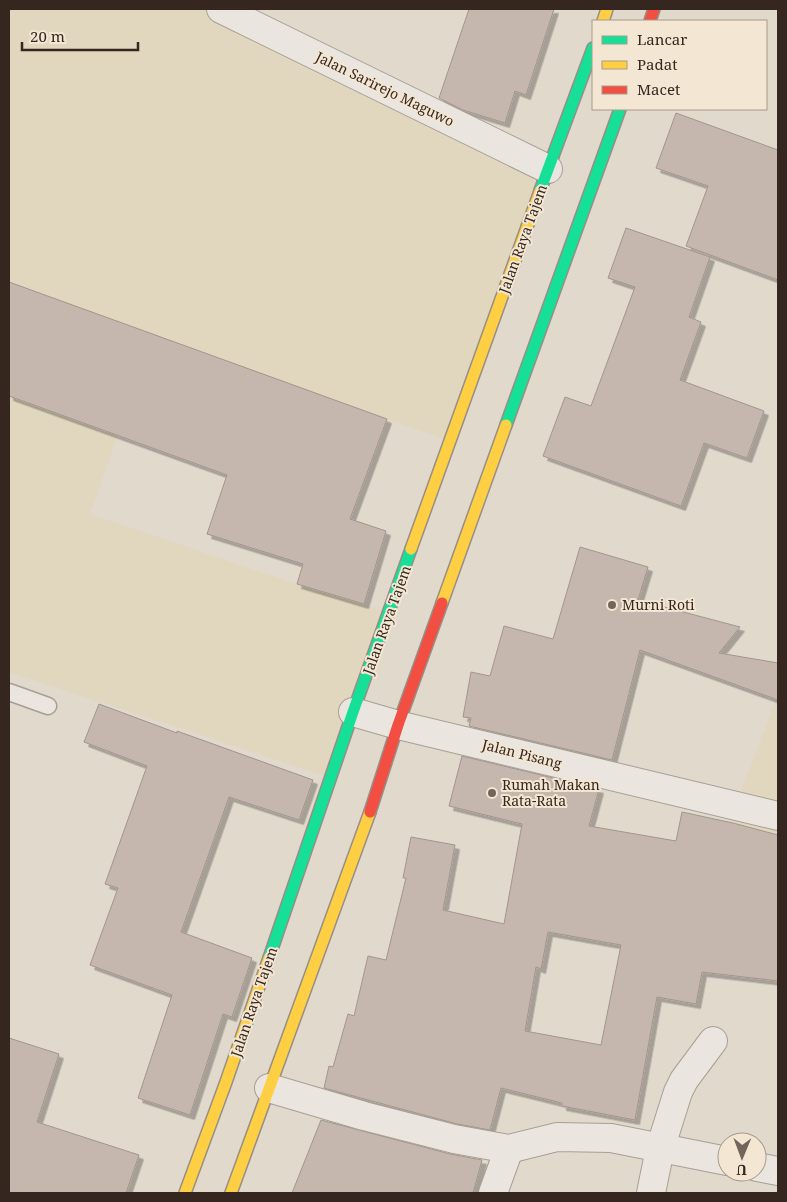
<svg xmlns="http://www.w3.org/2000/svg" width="787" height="1202" font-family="'Noto Serif',serif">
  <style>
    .farmland { fill: #e1d6be }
    .building { fill: #c6b7ae; stroke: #a2958c; fill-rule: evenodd; filter: url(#shadow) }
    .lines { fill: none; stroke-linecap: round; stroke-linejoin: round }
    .lane-casing { stroke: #a79f96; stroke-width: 19 }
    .street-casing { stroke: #a79f96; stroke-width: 30 }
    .fast-casing { stroke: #978e86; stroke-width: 14 }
    .slow-casing { stroke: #978e86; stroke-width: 14 }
    .jam-casing { stroke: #978e86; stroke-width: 14 }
    .lane { stroke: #eae5de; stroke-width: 16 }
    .street { stroke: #eae5de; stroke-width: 28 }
    .fast { stroke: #16e098; stroke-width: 11 }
    .slow { stroke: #ffcf43; stroke-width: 11 }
    .jam { stroke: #f24e42; stroke-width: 11 }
    .poi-dot { fill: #72655c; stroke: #f3e6d3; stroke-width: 2 }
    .labels { text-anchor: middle; stroke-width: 4; stroke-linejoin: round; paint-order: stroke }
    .street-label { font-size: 14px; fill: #35271f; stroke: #f3e6d3 }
    .poi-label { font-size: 14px; fill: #35271f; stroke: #f3e6d3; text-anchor: start }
  </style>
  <defs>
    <filter id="shadow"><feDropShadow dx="4.5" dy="4.5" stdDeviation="0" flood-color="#0004"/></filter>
  </defs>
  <rect width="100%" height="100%" fill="#e2d9cd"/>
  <!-- farmland -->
  <g class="farmland">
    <path d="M 9,9 L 221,9 L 548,169 L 451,442 L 9,282 Z"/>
    <path d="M 9,396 L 118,435 L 90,514 L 297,584 L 364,604 L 389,614 L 331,778 L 9,672 Z"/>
    <path d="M 778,694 L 778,841 L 727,827 Z"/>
  </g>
  <!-- building -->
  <g class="building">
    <path d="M 469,9 L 554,9 L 526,95 L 515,91 L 505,123 L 463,110 L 439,98 Z"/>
    <path d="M 676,113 L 778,150 L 778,280 L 686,246 L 708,186 L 656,168 Z"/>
    <path d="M 626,228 L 710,257 L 689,317 L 701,322 L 680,380 L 764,411 L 747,458 L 704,443 L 681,506 L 543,456 L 565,397 L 591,406 L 635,287 L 608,278 Z"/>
    <path d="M 9,282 L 387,419 L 350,519 L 386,531 L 364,604 L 297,584 L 303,564 L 207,534 L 227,475 L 9,396 Z"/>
    <path d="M 580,547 L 648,567 L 638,600 L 740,627 L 719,653 L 778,663 L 778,700 L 640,650 L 612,760 L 469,726 L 471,718 L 463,717 L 471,672 L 490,676 L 504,626 L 553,639 Z"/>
    <path d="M 99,704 L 177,733 L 177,731 L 313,780 L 299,820 L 229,797 L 181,932 L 252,958 L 232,1017 L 223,1014 L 190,1115 L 138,1098 L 172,995 L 90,965 L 118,888 L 105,884 L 147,766 L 84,742 Z"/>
    <path d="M 462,756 L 599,789 L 589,826 L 676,841 L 682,812 L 733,823 L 778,835 L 778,981 L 702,972 L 696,1004 L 657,997 L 635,1120 L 562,1106 L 562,1103 L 501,1088 L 490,1130 L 457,1124 L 324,1088 L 329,1066 L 333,1067 L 348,1014 L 354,1016 L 368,956 L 386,960 L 406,878 L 403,878 L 411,837 L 455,845 L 443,910 L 504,924 L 522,824 L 449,806 ZM 548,932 L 621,945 L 601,1045 L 525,1031 L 536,967 L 541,969 Z"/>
    <path d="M 9,1038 L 59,1054 L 37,1122 L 139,1155 L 126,1193 L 9,1193 Z"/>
    <path d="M 321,1120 L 450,1154 L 482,1160 L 473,1193 L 292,1193 Z"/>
  </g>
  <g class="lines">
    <defs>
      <path id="lane" d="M 9,692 L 48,706"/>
      <g id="street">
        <path d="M 221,9 L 548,169"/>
        <path d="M 353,712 L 398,725 L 778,816"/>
        <path d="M 269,1088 L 364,1116 L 454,1139 L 509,1149 L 557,1137 L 611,1138 L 727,1161"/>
        <path d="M 757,1167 L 778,1171"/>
        <path d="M 493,1193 L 509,1149"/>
        <path d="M 651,1193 L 660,1149 L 678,1092 L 684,1080 L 713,1041"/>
      </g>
      <g id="fast">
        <path d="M 540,191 L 593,48"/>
        <path d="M 506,425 L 620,109"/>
        <path d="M 269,958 L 353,712 L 411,549"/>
      </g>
      <g id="slow">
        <path d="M 603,21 L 607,9"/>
        <path d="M 411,549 L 540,191"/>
        <path d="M 442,603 L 506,425"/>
        <path d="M 185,1193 L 226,1082 L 269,958"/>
        <path d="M 231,1193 L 370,812"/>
      </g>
      <g id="jam">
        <path d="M 650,21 L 654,9"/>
        <path d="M 370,812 L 398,725 L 442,603"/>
      </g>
    </defs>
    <!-- lane casing -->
    <use href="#lane" class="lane-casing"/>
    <!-- street casing -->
    <use href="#street" class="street-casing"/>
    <!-- fast casing -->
    <use href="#fast" class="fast-casing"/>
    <!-- slow casing -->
    <use href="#slow" class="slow-casing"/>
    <!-- jam casing -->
    <use href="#jam" class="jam-casing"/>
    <!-- lane -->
    <use href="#lane" class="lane"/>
    <!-- street -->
    <use href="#street" class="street"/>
    <!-- fast -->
    <use href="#fast" class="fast"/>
    <!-- slow -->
    <use href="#slow" class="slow"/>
    <!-- jam -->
    <use href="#jam" class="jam"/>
  </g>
  <!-- markers -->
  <g class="poi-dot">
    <circle cx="612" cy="605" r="5"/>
    <circle cx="492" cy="793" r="5"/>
  </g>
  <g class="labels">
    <!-- street labels -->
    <g class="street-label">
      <text transform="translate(385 89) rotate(26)" y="5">Jalan Sarirejo Maguwo</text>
      <text transform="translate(523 239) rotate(-70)" y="5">Jalan Raya Tajem</text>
      <text transform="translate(387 620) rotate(-70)" y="5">Jalan Raya Tajem</text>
      <text transform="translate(522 754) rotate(14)" y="5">Jalan Pisang</text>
      <text transform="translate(254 1002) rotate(-71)" y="5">Jalan Raya Tajem</text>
    </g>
    <!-- poi labels -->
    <g class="poi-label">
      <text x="622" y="610">Murni Roti</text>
      <text x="502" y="790">Rumah Makan<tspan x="502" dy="16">Rata-Rata</tspan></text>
    </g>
  </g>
  <!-- border -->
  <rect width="787" height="1202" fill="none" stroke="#35271f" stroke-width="20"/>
  <!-- legend -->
  <rect x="592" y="20" width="175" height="90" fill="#f3e6d3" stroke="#a79a8b"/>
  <rect x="602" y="36" width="25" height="8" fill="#16e098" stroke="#a79a8b"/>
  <text x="637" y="45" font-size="15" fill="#35271f">Lancar</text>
  <rect x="602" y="61" width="25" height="8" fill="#ffcf43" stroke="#a79a8b"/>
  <text x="637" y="70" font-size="15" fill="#35271f">Padat</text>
  <rect x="602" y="86" width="25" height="8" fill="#f24e42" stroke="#a79a8b"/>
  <text x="637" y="95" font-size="15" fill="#35271f">Macet</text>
  <!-- north arrow -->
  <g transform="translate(742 1157) rotate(181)"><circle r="24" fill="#f3e6d3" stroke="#a79a8b"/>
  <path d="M0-4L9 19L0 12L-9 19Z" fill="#72655c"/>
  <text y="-8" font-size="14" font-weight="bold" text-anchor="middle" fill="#35271f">U</text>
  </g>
  <!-- scale -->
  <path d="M22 42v8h116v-8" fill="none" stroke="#35271f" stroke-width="2.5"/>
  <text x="30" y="42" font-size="15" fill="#35271f" stroke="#f3e6d3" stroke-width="4" paint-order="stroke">20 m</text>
</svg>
